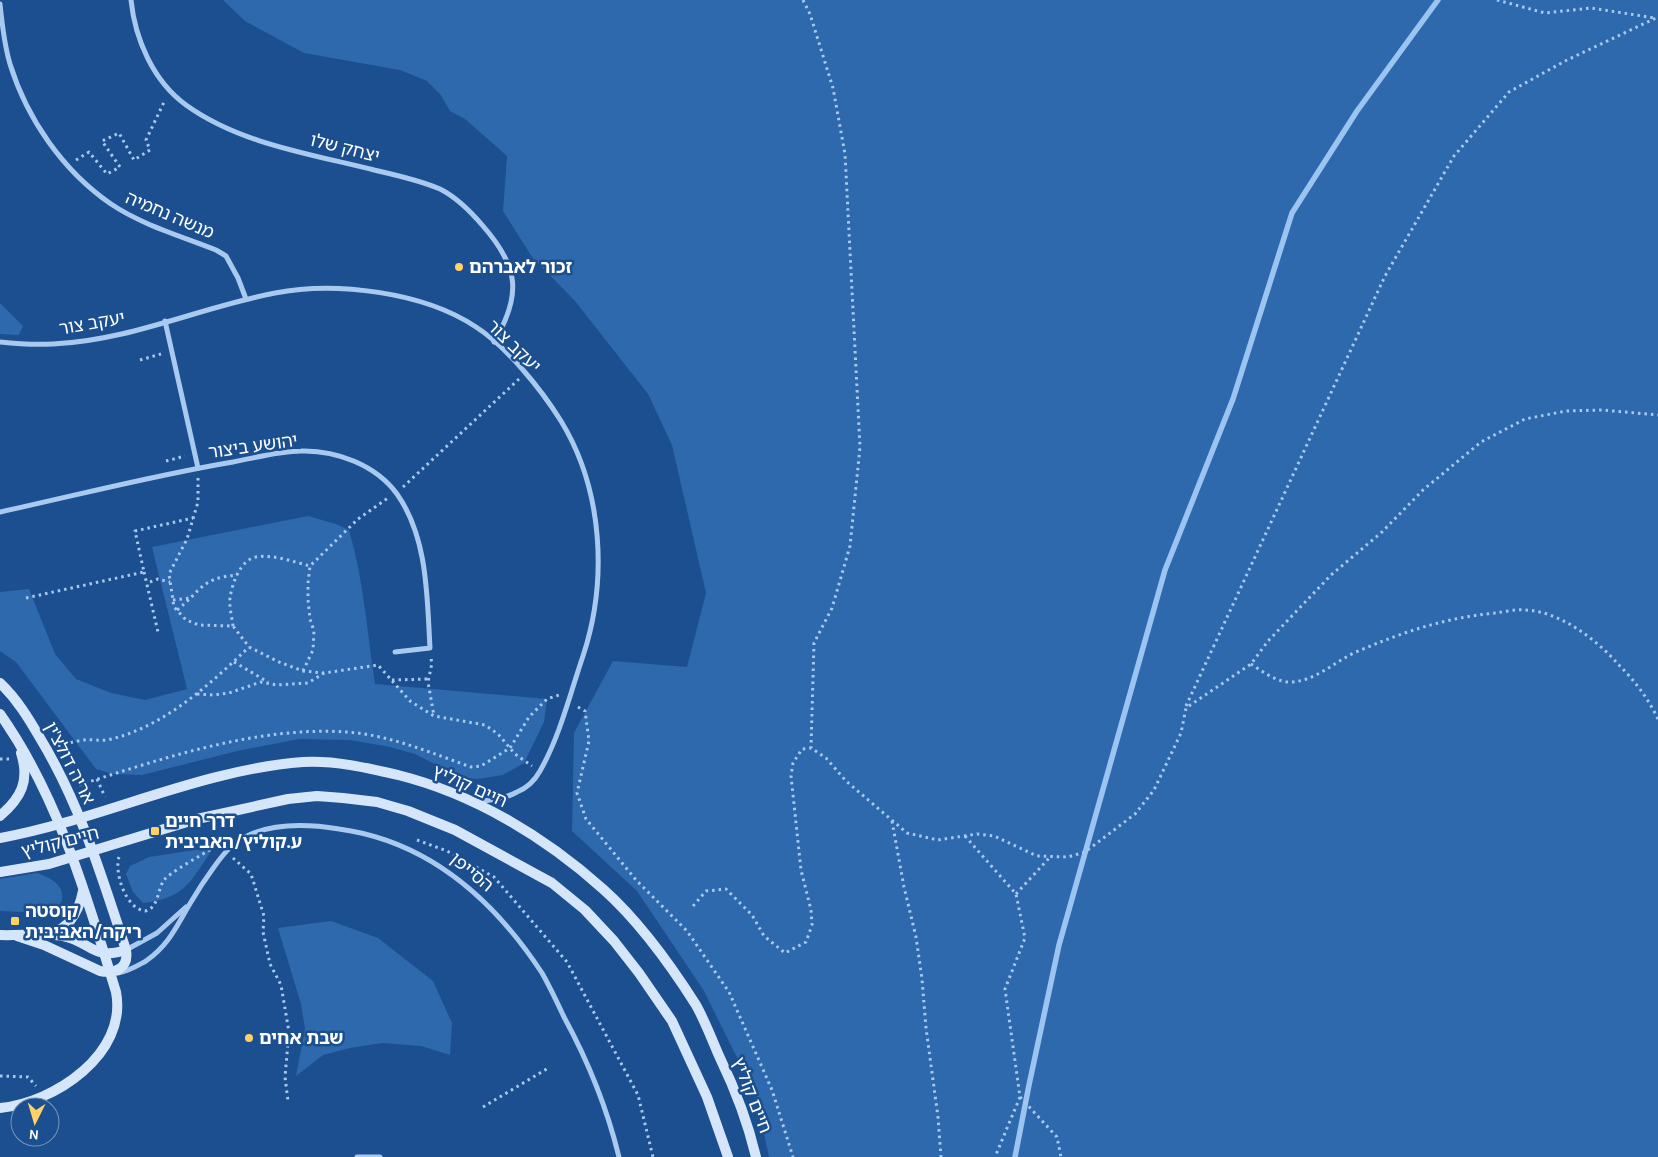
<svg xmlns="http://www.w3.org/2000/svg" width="1658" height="1157" font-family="Karla,'Noto Sans Hebrew',sans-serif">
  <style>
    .green { fill: #2e69ad }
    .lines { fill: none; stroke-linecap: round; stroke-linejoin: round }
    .stream { stroke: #9cc4f0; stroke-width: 5.5 }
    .path { stroke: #a9c9ee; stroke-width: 3; stroke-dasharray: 2.5 4; stroke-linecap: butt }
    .street { stroke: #a9c9ee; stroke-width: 5 }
    .secondary { stroke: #d6e6fa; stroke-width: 10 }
    .poi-dot { fill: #ffd166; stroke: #1b4f8f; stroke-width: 2 }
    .labels { text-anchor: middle; stroke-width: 5; stroke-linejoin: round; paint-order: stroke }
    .street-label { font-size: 18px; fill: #fff; stroke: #1b4f8f }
    .poi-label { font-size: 18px; font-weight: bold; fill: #fff; stroke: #1b4f8f; text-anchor: start }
  </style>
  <rect width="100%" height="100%" fill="#1b4f8f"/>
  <!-- green -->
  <g class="green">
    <path d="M 223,0 L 1658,0 L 1658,1157 L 769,1157 L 756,1096 L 704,991 L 637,891 L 572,831 L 574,733 L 613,661 L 687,667 L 706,593 L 672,445 L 648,394 L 575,301 L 532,257 L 503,211 L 507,156 L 465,119 L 450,111 L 440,94 L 427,81 L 400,70 L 304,53 L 245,21 Z"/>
    <path d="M 0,303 L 23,326 L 19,335 L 0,334 Z"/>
    <path d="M 308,516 L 336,524 L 349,530 C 364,581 367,632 375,684 L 547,699 L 544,722 L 524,763 L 503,775 L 477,779 L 462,778 L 415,754 L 390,747 L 350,740 L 299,739 L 237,751 L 142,775 L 113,774 L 96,769 L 16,662 L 0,651 L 0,592 L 29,589 L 55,654 L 76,679 L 111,693 L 145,700 L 187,689 L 152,547 Z"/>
    <path d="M 214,847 C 191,880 187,898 143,903 L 133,892 L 126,874 L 130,866 L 149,857 Z"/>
    <path d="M 37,873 C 48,877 65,884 62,900 C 61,903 57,908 55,911 L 38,916 L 23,912 L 0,911 L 0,879 Z"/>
    <path d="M 331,921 L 378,938 L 433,981 L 452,1023 L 450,1055 L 421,1046 L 382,1043 L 350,1048 L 323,1055 L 296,1076 L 305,1029 L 301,1004 L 278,928 Z"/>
  </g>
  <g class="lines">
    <!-- stream -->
    <path class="stream" d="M 1015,1157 L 1029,1085 L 1059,945 L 1165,570 L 1233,399 L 1292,213 L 1357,111 L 1438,0"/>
    <!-- path -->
    <g class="path">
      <path d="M 803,0 L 810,14 L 833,88 L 845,154 L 860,447 L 850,546 L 832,608 L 814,643 L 811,748"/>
      <path d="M 1497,0 L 1545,13 L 1591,8 L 1655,18"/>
      <path d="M 76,160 L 89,152 L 107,174 L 120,167 L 102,141 L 119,133 L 134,160 L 150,150 L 146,140 L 165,100"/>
      <path d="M 140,360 L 161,354"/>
      <path d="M 166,461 L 185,456"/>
      <path d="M 198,478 L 198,502 L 192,522 L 187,539 L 169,574 L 174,607 L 186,620 L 199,625 L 233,626 L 249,647 L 279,662 L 303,671 L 324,673 L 378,665 L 410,701 L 434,716 L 485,725 L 498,734 L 515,754 L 532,766"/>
      <path d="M 403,487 L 519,379"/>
      <path d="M 144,572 L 158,632"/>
      <path d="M 150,582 L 158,579 L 170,582"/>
      <path d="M 26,598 L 144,572 L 135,531 L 193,518"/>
      <path d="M 173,600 L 191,598"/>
      <path d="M 177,610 C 202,590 201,578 237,575"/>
      <path d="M 233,626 C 232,617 229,607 230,598 C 232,584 240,560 256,557 C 273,554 294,562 310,566"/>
      <path d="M 431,659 L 432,663 L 428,682 L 434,716"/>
      <path d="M 234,662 L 268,682"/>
      <path d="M 1251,664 C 1262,671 1277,683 1292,682 C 1317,680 1334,662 1356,652 C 1403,632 1444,618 1495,613 C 1504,612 1515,609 1525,610 C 1559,611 1596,639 1618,664 C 1634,680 1648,698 1658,719"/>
      <path d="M 303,671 L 313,650 L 314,631 L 310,619 L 308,600 L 308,583 L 310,566 L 358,519 L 388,498"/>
      <path d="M 392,680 L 428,679"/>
      <path d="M 197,694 L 214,695 L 229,693 L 261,682 L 277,685 L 308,683 L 324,673"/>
      <path d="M 1186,706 L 1385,276 L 1454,156 L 1509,92 L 1565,61 L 1656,18"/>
      <path d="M 578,707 L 585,711 L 589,741 L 577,793 L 586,819 L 636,880 L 687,931 L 729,992 L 772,1090 L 793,1157"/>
      <path d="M 58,746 C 66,744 75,741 84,740 C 91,739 99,741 107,740 C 163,728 209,685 249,647"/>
      <path d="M 0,759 L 9,759"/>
      <path d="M 97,779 L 105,797"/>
      <path d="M 79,785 C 164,758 257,726 347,732 C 390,735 431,753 471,767 L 481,766 L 510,748 L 529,717 L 547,699 L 559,695 L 560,696"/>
      <path d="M 892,821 L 904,887 L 916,937 L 922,979 L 926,1028 L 938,1117 L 941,1157"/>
      <path d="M 965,836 L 1016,894 L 1025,938 L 1005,989 L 1020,1097 L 995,1157"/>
      <path d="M 417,840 L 447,851 L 494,877 L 567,962 L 638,1095 L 653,1157"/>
      <path d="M 119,857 C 114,873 126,909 145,911 C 159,908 157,890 164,880 C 169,873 203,854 213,848"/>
      <path d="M 233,858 L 251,874 L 264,916 L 263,932 L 270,964 L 281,985 L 289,1032 L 285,1077 L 288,1101"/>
      <path d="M 1016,894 L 1051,856"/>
      <path d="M 693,906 L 706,891 L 726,889 L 752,915 L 764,936 L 785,953 L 806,942 L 812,925 L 811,910 L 801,870 L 791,776 L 793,763 L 802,749 L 811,748 L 826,758 L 846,781 L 907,833 L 938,840 L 977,834 L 994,836 L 1037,856 L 1068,857 L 1085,852 L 1135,814 L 1154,790 L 1181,733 L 1186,708 L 1251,664 L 1268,641 L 1331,575 L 1382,532 L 1423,490 L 1481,442 L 1525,419 L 1566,411 L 1602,410 L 1658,415"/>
      <path d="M 0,1076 L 28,1077 L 36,1086"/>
      <path d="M 1020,1097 L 1057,1137 L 1061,1157"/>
      <path d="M 483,1107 L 550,1067"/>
    </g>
    <!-- street -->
    <g class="street">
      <path d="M 131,0 C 135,39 153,81 186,105 C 240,144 311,154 374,170 C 396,175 419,180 440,189 C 456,197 472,213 483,226 C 519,267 522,295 494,342"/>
      <path d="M 0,4 C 2,24 4,44 10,64 C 27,119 63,171 111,204 C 142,225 181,236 216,250 L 226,256 L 238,278 L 246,299"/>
      <path d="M 165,321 L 198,468"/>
      <path d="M 0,342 C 18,344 35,345 53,344 C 129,341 201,307 275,293 C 335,281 424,292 476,327 C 507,347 541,389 561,421 C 603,490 608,580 583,656 C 570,694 560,736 540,771 C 535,780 527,788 517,792 C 505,799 489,800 476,802"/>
      <path d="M 0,512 C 78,495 155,475 233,462 C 254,458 280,451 301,451 C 336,450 376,465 397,494 C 428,538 427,597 430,648 L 395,652"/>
      <path d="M 126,950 L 157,933 L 186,907"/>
      <path d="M 118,973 C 129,971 137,966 146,961 C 170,944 177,925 191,902 C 198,890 206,878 214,867 C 222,856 231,844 243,838 C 272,822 308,824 339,829 C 428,841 494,900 542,973 C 550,987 557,1002 564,1017 C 588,1061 607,1108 619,1157"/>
      <path d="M 357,1157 L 380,1157"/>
    </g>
    <!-- secondary -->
    <g class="secondary">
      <path d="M 0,683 C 17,699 29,719 40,738 C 80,804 102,877 126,950 C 129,968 116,974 100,971 L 44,945 L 17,936"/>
      <path d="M 0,714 C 58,796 87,897 116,992 C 128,1054 54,1103 0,1108"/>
      <path d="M 0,816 C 21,798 30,781 21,753"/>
      <path d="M 0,838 C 103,819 199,770 303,762 C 334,760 368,768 398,775 C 474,794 545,837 603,889 C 639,921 670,964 696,1005 C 705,1021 712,1040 720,1058 C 735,1089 748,1123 756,1157"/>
      <path d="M 0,872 L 49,864 L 197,819 L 288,799 L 317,796 L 343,798 L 377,802 L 408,811 L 455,830 L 552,883 L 585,910 L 614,941 L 639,973 L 672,1021 L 707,1097 L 728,1157"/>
      <path d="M 49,933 C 71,929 79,910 83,891"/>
      <path d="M 0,935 C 21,936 42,932 63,936 C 90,941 93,961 126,950"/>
    </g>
  </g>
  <!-- markers -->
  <g class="poi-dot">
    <circle cx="459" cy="267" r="5"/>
    <rect x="150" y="826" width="10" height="10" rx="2.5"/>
    <rect x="10" y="916" width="10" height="10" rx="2.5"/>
    <circle cx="249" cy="1038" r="5"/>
  </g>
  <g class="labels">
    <!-- street labels -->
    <g class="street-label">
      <text transform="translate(345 148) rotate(14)" y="6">יצחק שלו</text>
      <text transform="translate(170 215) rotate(23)" y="6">מנשה נחמיה</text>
      <text transform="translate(92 323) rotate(-10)" y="6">יעקב צור</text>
      <text transform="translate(514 346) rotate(44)" y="6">יעקב צור</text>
      <text transform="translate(253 446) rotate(-8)" y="6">יהושע ביצור</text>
      <text transform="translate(70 763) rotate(63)" y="6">אריה דולצ'ין</text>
      <text transform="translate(470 786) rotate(24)" y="6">חיים קוליץ</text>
      <text transform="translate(60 842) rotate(-14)" y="6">חיים קוליץ</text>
      <text transform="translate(472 872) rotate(40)" y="6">הסייפן</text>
      <text transform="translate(752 1095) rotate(69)" y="6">חיים קוליץ</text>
    </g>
    <!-- poi labels -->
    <g class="poi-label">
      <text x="469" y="273">זכור לאברהם</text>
      <text x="165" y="827">דרך חיים<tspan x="165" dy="21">ע.קוליץ/האביבית</tspan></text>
      <text x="25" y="917">קוסטה<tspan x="25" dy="21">ריקה/האביבית</tspan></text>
      <text x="259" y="1044">שבת אחים</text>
    </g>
  </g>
  <!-- north arrow -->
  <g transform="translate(35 1122) rotate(185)"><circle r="24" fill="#1b4f8f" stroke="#7695bc"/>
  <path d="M0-4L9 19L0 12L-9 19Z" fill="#ffd166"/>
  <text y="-8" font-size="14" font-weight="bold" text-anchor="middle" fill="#ffffff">N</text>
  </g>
</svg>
